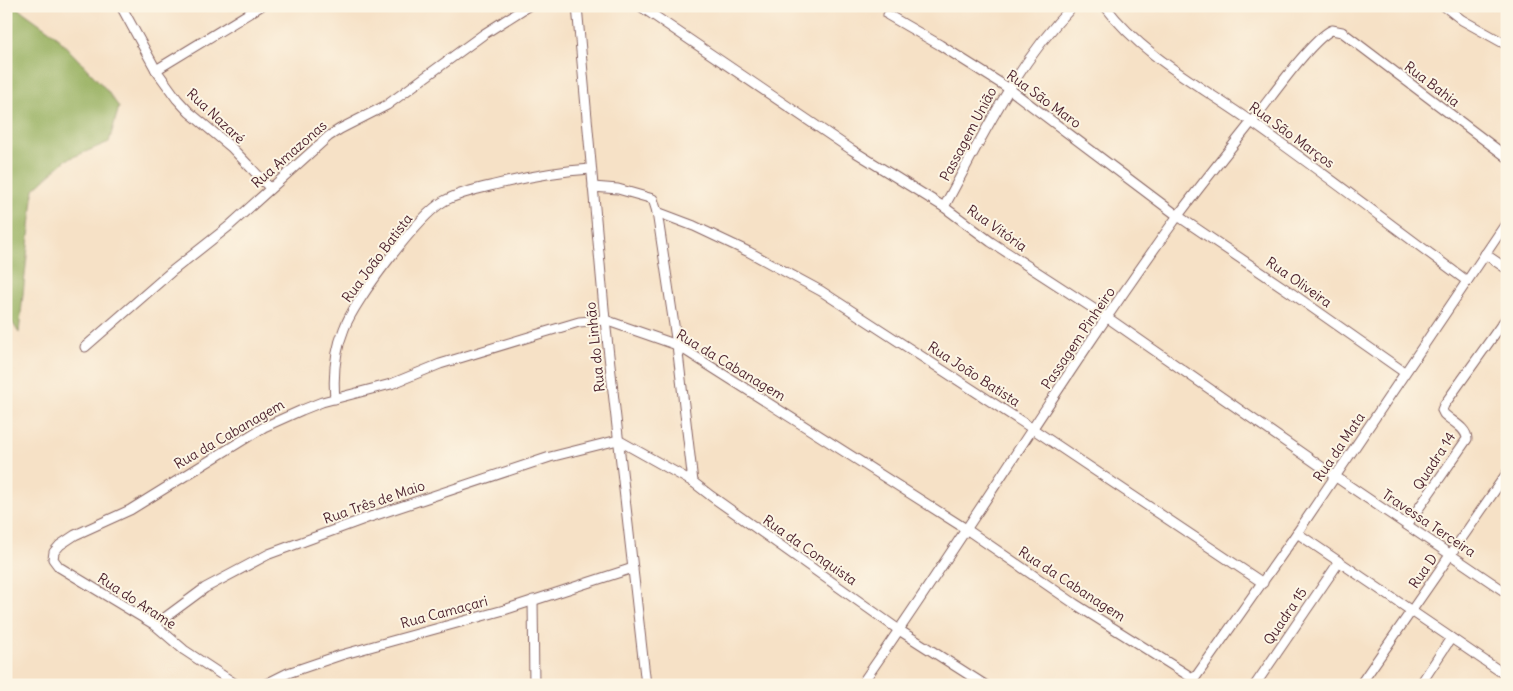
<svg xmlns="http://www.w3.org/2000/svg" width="1513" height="691" font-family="Delius,sans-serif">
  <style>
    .forest { fill: #98b162; stroke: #716846 }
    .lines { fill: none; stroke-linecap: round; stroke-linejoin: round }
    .minor-casing { stroke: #866361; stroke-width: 11 }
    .minor { stroke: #fff; stroke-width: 9 }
    .labels { text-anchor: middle; stroke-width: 4; stroke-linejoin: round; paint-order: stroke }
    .street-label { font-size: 14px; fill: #4a1f2b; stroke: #fcf5e5 }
  </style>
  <rect width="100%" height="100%" fill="#fcf5e5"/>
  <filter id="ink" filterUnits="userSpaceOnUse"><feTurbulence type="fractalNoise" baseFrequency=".02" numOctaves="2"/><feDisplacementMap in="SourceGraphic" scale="10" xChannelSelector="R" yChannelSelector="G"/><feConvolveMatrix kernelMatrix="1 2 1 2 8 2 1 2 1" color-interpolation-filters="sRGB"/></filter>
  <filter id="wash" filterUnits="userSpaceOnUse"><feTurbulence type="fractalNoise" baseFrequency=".0096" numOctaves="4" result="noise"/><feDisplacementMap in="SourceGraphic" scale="20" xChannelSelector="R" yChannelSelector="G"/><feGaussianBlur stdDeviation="1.12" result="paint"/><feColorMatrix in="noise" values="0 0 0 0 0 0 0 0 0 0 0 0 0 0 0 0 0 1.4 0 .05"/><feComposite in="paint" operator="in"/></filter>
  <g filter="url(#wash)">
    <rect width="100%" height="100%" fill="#f6e1c6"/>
    <!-- forest -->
    <path class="forest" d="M 6,6 L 15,6 L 54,34 L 105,88 L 119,107 L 109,142 L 66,160 L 34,189 L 19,333 L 6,313 Z"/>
  </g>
  <g filter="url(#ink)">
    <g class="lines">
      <defs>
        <g id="minor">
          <path d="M 121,6 L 156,70 L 177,99 L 189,112 L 231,147 L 270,188"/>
          <path d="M 577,6 L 605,320 L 646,685"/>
          <path d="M 640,6 L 852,150 L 944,207 L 991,242 L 1108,318 L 1336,477 L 1507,593"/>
          <path d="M 1105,6 C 1143,57 1203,87 1253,123 C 1325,174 1395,228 1467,281"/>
          <path d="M 1444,6 L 1462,20 L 1507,45"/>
          <path d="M 888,15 L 940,45 L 1008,88 L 1178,216 L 1290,292 L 1404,372"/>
          <path d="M 156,70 L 261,6"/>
          <path d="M 593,187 L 618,189 L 653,199 L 657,212 L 677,345 L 693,482"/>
          <path d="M 944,207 C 983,136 1016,64 1073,6"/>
          <path d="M 657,212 L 694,226 L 749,252 L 821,291 L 1033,429 L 1263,583"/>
          <path d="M 1485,254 L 1507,269"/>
          <path d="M 85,347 L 171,272 L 228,227 L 329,136 L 340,129 L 387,105 L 484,34 L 528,6"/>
          <path d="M 335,399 C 333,376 335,351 344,329 C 354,301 418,216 444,201 C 459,193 477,189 494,185 C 526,177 558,171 591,169"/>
          <path d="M 1407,525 L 1467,439 C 1467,428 1451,421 1444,414 L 1442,410 L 1444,405 L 1507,317"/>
          <path d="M 1297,533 L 1507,676"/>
          <path d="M 533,600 L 534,685"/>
          <path d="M 155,625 L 205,588 L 269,554 L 367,518 L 550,457 L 618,440 L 693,482 L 711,496 L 899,630 L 985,685"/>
          <path d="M 237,685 L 184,650 L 155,625 L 59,567 L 53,559 L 54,552 L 60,545 L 75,535 L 130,510 L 264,427 L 302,410 L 322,402 L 391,384 L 440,364 L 542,333 L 579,322 L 605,320 L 677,345 L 966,529 L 1075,604 L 1194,679"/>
          <path d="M 264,685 L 288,673 L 341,655 L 504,610 L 633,568"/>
          <path d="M 861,685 C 969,531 1067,369 1177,217 C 1203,182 1231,148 1257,115 C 1273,95 1312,39 1332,30 L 1342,32 L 1507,157"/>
          <path d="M 1190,685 L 1297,533 L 1507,222"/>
          <path d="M 1255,685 L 1339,562"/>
          <path d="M 1360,685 L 1507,473"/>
          <path d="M 1420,685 L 1451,638"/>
        </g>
      </defs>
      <!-- minor casing -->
      <use href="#minor" class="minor-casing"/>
      <!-- minor -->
      <use href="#minor" class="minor"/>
    </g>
  </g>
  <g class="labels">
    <!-- street labels -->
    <g class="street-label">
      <text transform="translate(1432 84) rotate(37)" y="5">Rua Bahia</text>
      <text transform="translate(1044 99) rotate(36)" y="5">Rua São Maro</text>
      <text transform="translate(216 116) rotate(43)" y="5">Rua Nazaré</text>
      <text transform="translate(968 134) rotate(-62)" y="5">Passagem União</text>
      <text transform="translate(1292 135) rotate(36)" y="5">Rua São Marços</text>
      <text transform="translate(289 154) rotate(-41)" y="5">Rua Amazonas</text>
      <text transform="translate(997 228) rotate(35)" y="5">Rua Vitória</text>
      <text transform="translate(377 258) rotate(-53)" y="5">Rua João Batista</text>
      <text transform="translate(1299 282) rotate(35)" y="5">Rua Oliveira</text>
      <text transform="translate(1078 338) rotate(-56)" y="5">Passagem Pinheiro</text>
      <text transform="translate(595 347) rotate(-96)" y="5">Rua do Linhão</text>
      <text transform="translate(731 365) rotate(31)" y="5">Rua da Cabanagem</text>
      <text transform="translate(974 374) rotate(33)" y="5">Rua João Batista</text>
      <text transform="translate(229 434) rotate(-30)" y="5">Rua da Cabanagem</text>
      <text transform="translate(1339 447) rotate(-56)" y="5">Rua da Mata</text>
      <text transform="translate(1434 461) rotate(-57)" y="5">Quadra 14</text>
      <text transform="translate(374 502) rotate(-19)" y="5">Rua Três de Maio</text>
      <text transform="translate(1429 523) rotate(34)" y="5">Travessa Terceira</text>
      <text transform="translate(810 550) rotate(35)" y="5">Rua da Conquista</text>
      <text transform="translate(1423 571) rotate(-55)" y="5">Rua D</text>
      <text transform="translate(1072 584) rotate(33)" y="5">Rua da Cabanagem</text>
      <text transform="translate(137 601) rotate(33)" y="5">Rua do Arame</text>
      <text transform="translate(444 612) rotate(-15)" y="5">Rua Camaçari</text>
      <text transform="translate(1285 616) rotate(-56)" y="5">Quadra 15</text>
    </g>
  </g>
  <!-- margin -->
  <rect width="1513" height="691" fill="none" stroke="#fcf5e5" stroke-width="25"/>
</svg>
